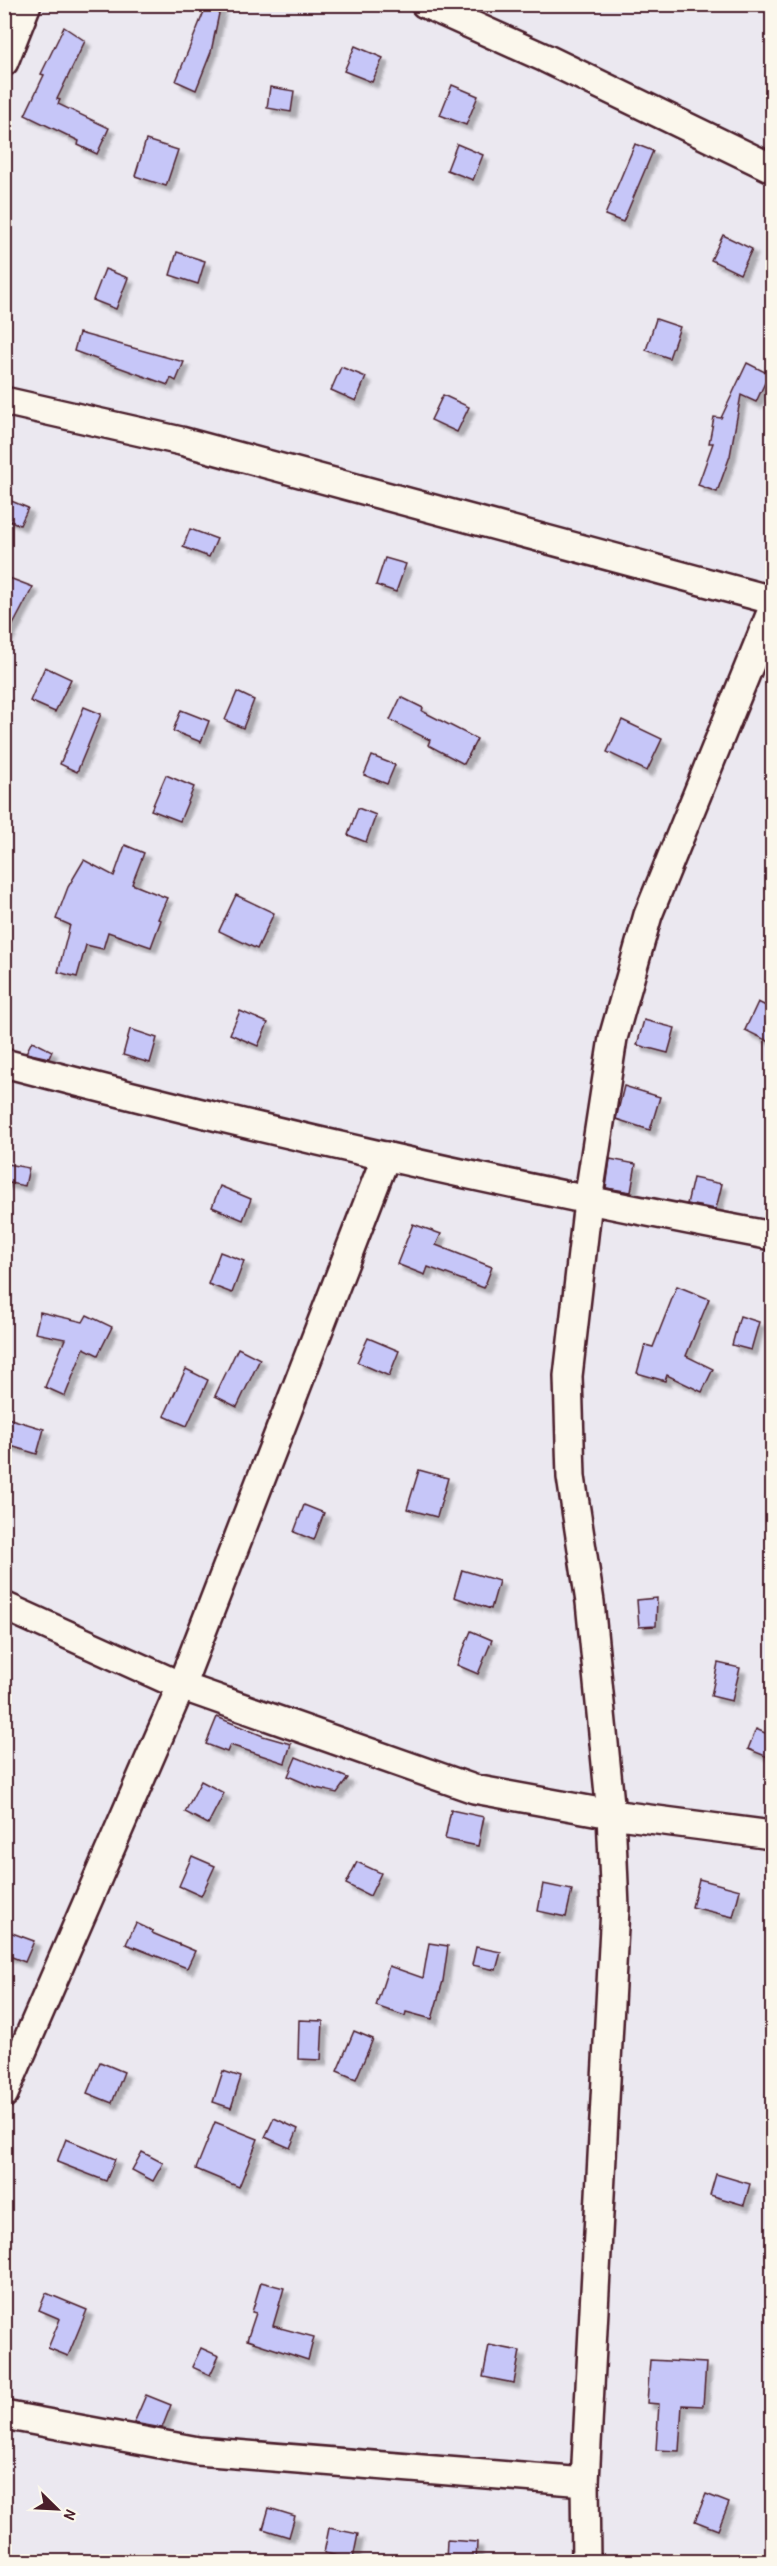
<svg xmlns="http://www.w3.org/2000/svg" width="777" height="2566" font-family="'Patrick Hand',sans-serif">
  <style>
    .building { fill: #c6c6f8; stroke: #4a1f2b; stroke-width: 1.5; filter: url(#shadow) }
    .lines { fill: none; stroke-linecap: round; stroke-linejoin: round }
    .minor-casing { stroke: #4a1f2b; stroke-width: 32 }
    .minor { stroke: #fbf7ec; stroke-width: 27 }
  </style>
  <defs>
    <filter id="shadow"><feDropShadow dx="5.5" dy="5.5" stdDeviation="1.5" flood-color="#0004"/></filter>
  </defs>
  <rect width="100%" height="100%" fill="#ebe8f0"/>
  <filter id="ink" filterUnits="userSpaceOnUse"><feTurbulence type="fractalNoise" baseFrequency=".0167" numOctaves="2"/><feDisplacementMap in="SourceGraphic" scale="12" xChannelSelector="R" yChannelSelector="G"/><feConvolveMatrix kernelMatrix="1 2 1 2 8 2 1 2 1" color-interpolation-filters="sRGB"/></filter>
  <g filter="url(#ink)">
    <!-- building -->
    <g class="building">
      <path d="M 207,4 L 221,4 L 211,52 L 196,90 L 176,81 Z"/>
      <path d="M 64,27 L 85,41 L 57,99 L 60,100 L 58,104 L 109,128 L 97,154 L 78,145 L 79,141 L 25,115 L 44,75 L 41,74 Z"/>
      <path d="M 355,46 L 383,58 L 372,82 L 344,71 Z"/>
      <path d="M 452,85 L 478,96 L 466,125 L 440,115 Z"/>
      <path d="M 270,87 L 294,91 L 291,112 L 267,108 Z"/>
      <path d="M 146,140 L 178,150 L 166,186 L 135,176 Z"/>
      <path d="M 457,144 L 483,155 L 473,180 L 447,170 Z"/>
      <path d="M 635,144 L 653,151 L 623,222 L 605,215 Z"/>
      <path d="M 723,235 L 752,249 L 740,274 L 711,260 Z"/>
      <path d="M 177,252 L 205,261 L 198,284 L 170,275 Z"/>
      <path d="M 105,269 L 128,278 L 116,309 L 93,300 Z"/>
      <path d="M 656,319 L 680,327 L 669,358 L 646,350 Z"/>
      <path d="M 79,333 L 184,362 L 176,381 L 171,378 L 168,385 L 74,351 Z"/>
      <path d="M 747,363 L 769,374 L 756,402 L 741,395 L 730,456 L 717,492 L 698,485 L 713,443 L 709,443 L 714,417 L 721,418 Z"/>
      <path d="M 341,367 L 366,377 L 356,401 L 331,390 Z"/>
      <path d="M 443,395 L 469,407 L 457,432 L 431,420 Z"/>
      <path d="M 4,498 L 28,508 L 20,525 L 4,518 Z"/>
      <path d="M 190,529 L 217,539 L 209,557 L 183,547 Z"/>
      <path d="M 385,558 L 406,564 L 396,592 L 376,585 Z"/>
      <path d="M 4,576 L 33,587 L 4,642 Z"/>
      <path d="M 45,667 L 71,679 L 55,712 L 30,701 Z"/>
      <path d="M 237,692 L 254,700 L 243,728 L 225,720 Z"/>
      <path d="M 401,697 L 423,708 L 422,711 L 477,739 L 464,764 L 428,745 L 430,740 L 390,720 Z"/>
      <path d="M 84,707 L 101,714 L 77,772 L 60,764 Z"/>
      <path d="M 181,710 L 209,721 L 201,742 L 173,731 Z"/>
      <path d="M 622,720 L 662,739 L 647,771 L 607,752 Z"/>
      <path d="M 372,756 L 395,765 L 387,784 L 364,775 Z"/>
      <path d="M 166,775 L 194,787 L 180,821 L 151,810 Z"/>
      <path d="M 358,808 L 376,815 L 366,842 L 348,835 Z"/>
      <path d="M 125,845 L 144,853 L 132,884 L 167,898 L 158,919 L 161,920 L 151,947 L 108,932 L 103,949 L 86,945 L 77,977 L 58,972 L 70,925 L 56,919 L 68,887 L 84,860 L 114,876 Z"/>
      <path d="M 236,895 L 274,913 L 257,949 L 219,931 Z"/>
      <path d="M 758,1002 L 772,1009 L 772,1043 L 745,1030 Z"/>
      <path d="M 240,1011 L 268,1023 L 258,1046 L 230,1034 Z"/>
      <path d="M 644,1020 L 675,1028 L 668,1053 L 637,1045 Z"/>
      <path d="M 130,1029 L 157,1038 L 150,1063 L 123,1055 Z"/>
      <path d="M 32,1041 L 52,1051 L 49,1058 L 26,1053 Z"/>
      <path d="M 624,1086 L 660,1097 L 650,1130 L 616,1119 Z"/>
      <path d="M 610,1159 L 636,1164 L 631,1192 L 606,1188 Z"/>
      <path d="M 7,1164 L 29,1168 L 25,1186 L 4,1182 Z"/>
      <path d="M 693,1178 L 722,1184 L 716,1209 L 687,1204 Z"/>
      <path d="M 220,1186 L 251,1199 L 243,1220 L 212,1207 Z"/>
      <path d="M 413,1224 L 441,1234 L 436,1245 L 492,1267 L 484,1288 L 428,1267 L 425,1275 L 397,1264 Z"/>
      <path d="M 220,1252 L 244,1261 L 232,1293 L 208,1284 Z"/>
      <path d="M 677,1286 L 709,1299 L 686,1356 L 713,1369 L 702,1392 L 667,1375 L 665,1381 L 637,1373 L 645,1345 L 653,1347 Z"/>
      <path d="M 40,1312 L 83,1322 L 87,1315 L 112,1327 L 98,1355 L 84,1348 L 65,1396 L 45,1387 L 65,1339 L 35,1333 Z"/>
      <path d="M 740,1316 L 759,1322 L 751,1350 L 732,1345 Z"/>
      <path d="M 368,1338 L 399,1351 L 389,1376 L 357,1362 Z"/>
      <path d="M 238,1348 L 260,1359 L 237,1407 L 215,1396 Z"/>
      <path d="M 186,1369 L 208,1380 L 187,1426 L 164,1416 Z"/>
      <path d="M 4,1417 L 44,1429 L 37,1454 L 4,1444 Z"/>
      <path d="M 419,1470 L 448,1478 L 437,1517 L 407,1509 Z"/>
      <path d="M 304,1505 L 324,1513 L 314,1540 L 294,1532 Z"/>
      <path d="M 462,1570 L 499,1581 L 491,1609 L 454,1597 Z"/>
      <path d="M 657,1598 L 656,1626 L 639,1627 L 637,1600 Z"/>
      <path d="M 471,1631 L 492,1640 L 478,1674 L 457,1665 Z"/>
      <path d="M 718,1663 L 740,1668 L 732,1701 L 711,1696 Z"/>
      <path d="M 217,1717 L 263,1736 L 291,1744 L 285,1763 L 230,1745 L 227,1752 L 206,1744 Z"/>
      <path d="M 756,1729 L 772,1736 L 772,1746 L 768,1757 L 748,1749 Z"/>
      <path d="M 296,1757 L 348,1778 L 337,1793 L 316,1788 L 288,1776 Z"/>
      <path d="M 201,1781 L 224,1793 L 208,1824 L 185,1812 Z"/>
      <path d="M 451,1810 L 484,1817 L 478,1846 L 445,1839 Z"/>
      <path d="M 192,1856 L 215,1866 L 201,1896 L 179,1886 Z"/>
      <path d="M 357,1862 L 381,1873 L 370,1896 L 346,1884 Z"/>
      <path d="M 699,1879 L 740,1890 L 733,1917 L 692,1907 Z"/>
      <path d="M 543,1884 L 572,1890 L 566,1917 L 538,1911 Z"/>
      <path d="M 136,1923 L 153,1931 L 152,1933 L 195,1951 L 187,1968 L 126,1944 Z"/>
      <path d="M 4,1930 L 34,1941 L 25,1962 L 4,1954 Z"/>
      <path d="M 429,1943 L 448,1946 L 443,1981 L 432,2019 L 406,2012 L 405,2016 L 376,2006 L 389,1966 L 423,1978 Z"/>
      <path d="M 476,1947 L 501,1952 L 496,1970 L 472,1965 Z"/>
      <path d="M 299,2020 L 323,2021 L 321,2060 L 298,2059 Z"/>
      <path d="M 354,2031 L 373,2039 L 356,2079 L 337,2071 Z"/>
      <path d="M 100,2062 L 124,2072 L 112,2103 L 87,2093 Z"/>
      <path d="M 223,2071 L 241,2077 L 231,2108 L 213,2102 Z"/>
      <path d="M 274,2118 L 298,2129 L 290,2148 L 265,2137 Z"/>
      <path d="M 215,2122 L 258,2139 L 239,2187 L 196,2169 Z"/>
      <path d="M 66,2139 L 115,2159 L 106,2181 L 57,2162 Z"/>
      <path d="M 142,2152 L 163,2163 L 153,2181 L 132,2170 Z"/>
      <path d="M 716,2174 L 750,2184 L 744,2205 L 710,2195 Z"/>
      <path d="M 261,2282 L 284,2288 L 273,2326 L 314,2337 L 308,2360 L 247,2340 L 256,2313 L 252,2312 Z"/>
      <path d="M 46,2293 L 87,2310 L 68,2356 L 48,2348 L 60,2319 L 39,2310 Z"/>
      <path d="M 489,2345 L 520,2351 L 514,2383 L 483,2377 Z"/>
      <path d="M 201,2348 L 219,2356 L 210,2375 L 192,2367 Z"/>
      <path d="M 650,2360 L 706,2363 L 703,2406 L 682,2405 L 679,2451 L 656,2450 L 659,2404 L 647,2403 Z"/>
      <path d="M 146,2395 L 171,2405 L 162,2428 L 134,2423 Z"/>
      <path d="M 706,2494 L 729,2503 L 718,2530 L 695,2521 Z"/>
      <path d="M 269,2508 L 295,2516 L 289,2537 L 263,2529 Z"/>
      <path d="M 329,2528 L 358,2534 L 353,2559 L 324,2553 Z"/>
      <path d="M 447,2540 L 477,2542 L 476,2562 L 446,2562 Z"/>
    </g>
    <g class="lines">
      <defs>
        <g id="minor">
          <path d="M 425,4 L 545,58 L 772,168"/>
          <path d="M 4,62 L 27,4"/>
          <path d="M 4,401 L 181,441 L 772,600"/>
          <path d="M 4,1063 C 259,1130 514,1188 772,1236"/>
          <path d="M 4,1606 L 181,1686 L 474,1789 L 611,1814 L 772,1835"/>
          <path d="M 4,2094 L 181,1686 L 386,1156"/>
          <path d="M 4,2415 L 198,2451 L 585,2482"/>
          <path d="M 586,2562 L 585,2482 L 615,1908 L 611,1814 L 590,1602 L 571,1477 L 568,1376 L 588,1201 L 613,1038 L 648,915 L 772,610"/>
        </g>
      </defs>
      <!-- minor casing -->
      <use href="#minor" class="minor-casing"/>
      <!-- minor -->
      <use href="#minor" class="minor"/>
    </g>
  </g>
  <!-- margin -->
  <rect width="777" height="2566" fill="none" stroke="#fbf7ec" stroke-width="24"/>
  <rect x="12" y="12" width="753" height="2542" fill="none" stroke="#4a1f2b" stroke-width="2" filter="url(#ink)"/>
  <!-- north arrow -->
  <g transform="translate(57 2509) rotate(114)" stroke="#fbf7ec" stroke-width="4.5" paint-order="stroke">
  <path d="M0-4.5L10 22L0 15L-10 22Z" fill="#4a1f2b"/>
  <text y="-9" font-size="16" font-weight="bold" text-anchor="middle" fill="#4a1f2b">N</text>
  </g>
</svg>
